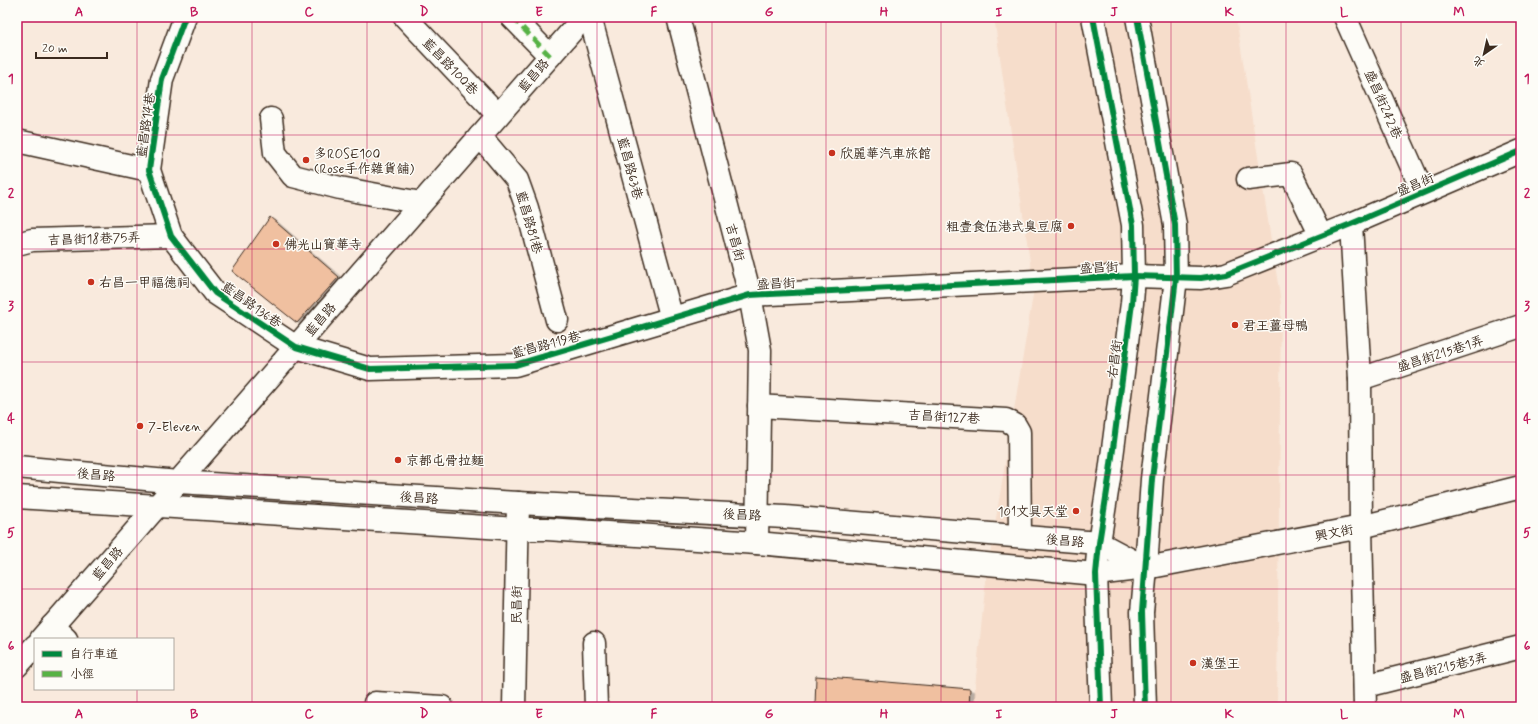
<svg xmlns="http://www.w3.org/2000/svg" width="1538" height="724" font-family="Mynerve,'LXGW WenKai TC',sans-serif">
  <style>
    .built { fill: #f6ddcb }
    .building { fill: #f0c0a0; stroke: #3b2a1e; filter: url(#shadow) }
    .lines { fill: none; stroke-linecap: round; stroke-linejoin: round }
    .minor-casing { stroke: #3b2a1e; stroke-width: 25 }
    .major-casing { stroke: #3b2a1e; stroke-width: 25 }
    .minor { stroke: #fdfcf7; stroke-width: 22 }
    .major { stroke: #fdfcf7; stroke-width: 22 }
    .quiet { stroke: #57b245; stroke-width: 5; stroke-dasharray: 10 5; stroke-linecap: butt }
    .cycleway-casing { stroke: #fdfcf7; stroke-width: 8 }
    .cycleway { stroke: #00873e; stroke-width: 6 }
    .grid { fill: none; stroke: #c2185b; stroke-width: 1; stroke-opacity: 0.55 }
    .poi-dot { fill: #c8321e; stroke: #fdfcf7; stroke-width: 1.5 }
    .labels { text-anchor: middle; stroke-width: 3; stroke-linejoin: round; paint-order: stroke }
    .street-label { font-size: 13px; fill: #3b2a1e; stroke: #fdfcf7 }
    .poi-label { font-size: 13px; fill: #3b2a1e; stroke: #fdfcf7; text-anchor: start }
    .neatline { fill: none; stroke: #c2185b; stroke-width: 1.5 }
    .grid-label { font-size: 13px; text-anchor: middle; font-weight: bold; fill: #c2185b }
  </style>
  <defs>
    <filter id="shadow"><feDropShadow dx="4.5" dy="2.5" stdDeviation="0" flood-color="#0004"/></filter>
  </defs>
  <rect width="100%" height="100%" fill="#f9eadd"/>
  <filter id="ink" filterUnits="userSpaceOnUse"><feTurbulence type="fractalNoise" baseFrequency=".025" numOctaves="2"/><feDisplacementMap in="SourceGraphic" scale="8" xChannelSelector="R" yChannelSelector="G"/><feConvolveMatrix kernelMatrix="1 2 1 2 8 2 1 2 1" color-interpolation-filters="sRGB"/></filter>
  <g filter="url(#ink)">
    <!-- built -->
    <path class="built" d="M 994,17 L 1236,17 L 1281,303 L 1277,707 L 973,707 L 986,579 L 1034,289 Z"/>
    <!-- building -->
    <g class="building">
      <path d="M 270,217 L 339,277 L 297,323 L 232,271 Z"/>
      <path d="M 816,676 L 970,689 L 969,707 L 815,707 Z"/>
    </g>
    <g class="lines">
      <defs>
        <g id="minor">
          <path d="M 185,17 L 162,79 L 149,170 L 171,236 L 215,293 L 296,347 L 370,369 L 515,365 L 750,295 L 1134,276 L 1201,278 L 1226,274 L 1351,224 L 1521,151"/>
          <path d="M 405,17 L 498,115"/>
          <path d="M 512,17 L 550,56"/>
          <path d="M 590,17 L 672,319"/>
          <path d="M 678,17 L 750,295 L 760,350 L 757,543"/>
          <path d="M 1093,17 L 1133,225 L 1134,276 L 1132,303 L 1110,472 L 1099,543 L 1096,574"/>
          <path d="M 1137,17 L 1175,225 L 1176,278 L 1152,479 L 1146,568 L 1361,527 L 1521,487"/>
          <path d="M 1345,17 L 1423,192"/>
          <path d="M 271,119 L 275,153 L 293,176 L 340,188 L 421,203"/>
          <path d="M 480,136 L 517,180 L 527,208 L 557,320"/>
          <path d="M 17,141 L 149,170"/>
          <path d="M 1248,179 L 1291,174 L 1321,236"/>
          <path d="M 1351,224 L 1360,379 L 1361,527 L 1365,707"/>
          <path d="M 17,244 L 32,240 L 171,236"/>
          <path d="M 1360,379 L 1521,326"/>
          <path d="M 759,406 L 1006,420 L 1015,425 L 1019,432 L 1020,536"/>
          <path d="M 52,626 L 66,639"/>
          <path d="M 41,639 L 584,17"/>
          <path d="M 594,643 L 596,707"/>
          <path d="M 17,666 L 35,646"/>
          <path d="M 1365,686 L 1521,647"/>
          <path d="M 375,703 L 442,707"/>
          <path d="M 514,707 L 518,503"/>
        </g>
        <g id="major">
          <path d="M 17,467 L 178,482 L 518,503 L 785,517 L 1099,543 L 1146,568"/>
          <path d="M 17,497 L 518,529 L 547,529 L 757,543 L 1096,574 L 1146,568"/>
          <path d="M 1096,574 L 1101,707"/>
          <path d="M 1145,707 L 1142,612 L 1146,568"/>
        </g>
      </defs>
      <!-- minor casing -->
      <use href="#minor" class="minor-casing"/>
      <!-- major casing -->
      <use href="#major" class="major-casing"/>
      <!-- minor -->
      <use href="#minor" class="minor"/>
      <!-- major -->
      <use href="#major" class="major"/>
      <!-- quiet -->
      <path class="quiet" d="M 512,17 L 550,56"/>
      <defs>
        <g id="cycleway">
          <path d="M 185,17 L 162,79 L 149,170 L 171,236 L 215,293 L 296,347 L 370,369 L 515,365 L 750,295 L 1134,276 L 1201,278 L 1226,274 L 1351,224 L 1521,151"/>
          <path d="M 1093,17 L 1133,225 L 1134,276 L 1132,303 L 1110,472 L 1099,543 L 1096,574 L 1101,707"/>
          <path d="M 1137,17 L 1175,225 L 1176,278 L 1152,479 L 1142,612 L 1145,707"/>
        </g>
      </defs>
      <!-- cycleway casing -->
      <use href="#cycleway" class="cycleway-casing"/>
      <!-- cycleway -->
      <use href="#cycleway" class="cycleway"/>
    </g>
  </g>
  <!-- grid -->
  <path class="grid" d="M 137,17 L 137,639M 252,17 L 252,707M 367,17 L 367,707M 482,17 L 482,707M 597,17 L 597,707M 712,17 L 712,707M 826,17 L 826,707M 941,17 L 941,707M 1056,17 L 1056,707M 1171,17 L 1171,707M 1286,17 L 1286,707M 1401,17 L 1401,707M 17,135 L 1521,135M 17,249 L 1521,249M 17,362 L 1521,362M 17,475 L 1521,475M 17,589 L 1521,589M 137,689 L 137,707"/>
  <!-- markers -->
  <g class="poi-dot">
    <circle cx="832" cy="153" r="4"/>
    <circle cx="306" cy="160" r="4"/>
    <circle cx="1071" cy="226" r="4"/>
    <circle cx="276" cy="244" r="4"/>
    <circle cx="91" cy="282" r="4"/>
    <circle cx="1235" cy="325" r="4"/>
    <circle cx="140" cy="426" r="4"/>
    <circle cx="398" cy="460" r="4"/>
    <circle cx="1076" cy="511" r="4"/>
    <circle cx="1193" cy="663" r="4"/>
  </g>
  <g class="labels">
    <!-- street labels -->
    <g class="street-label">
      <text transform="translate(451 66) rotate(46)" y="5">藍昌路100巷</text>
      <text transform="translate(533 75) rotate(-49)" y="5">藍昌路</text>
      <text transform="translate(1384 104) rotate(66)" y="5">盛昌街242巷</text>
      <text transform="translate(145 125) rotate(-82)" y="5">藍昌路14巷</text>
      <text transform="translate(631 168) rotate(75)" y="5">藍昌路63巷</text>
      <text transform="translate(1415 184) rotate(-23)" y="5">盛昌街</text>
      <text transform="translate(530 222) rotate(74)" y="5">藍昌路81巷</text>
      <text transform="translate(94 238) rotate(-2)" y="5">吉昌街18巷75弄</text>
      <text transform="translate(736 242) rotate(75)" y="5">吉昌街</text>
      <text transform="translate(1099 267) rotate(-3)" y="5">盛昌街</text>
      <text transform="translate(776 283) rotate(-3)" y="5">盛昌街</text>
      <text transform="translate(252 304) rotate(35)" y="5">藍昌路136巷</text>
      <text transform="translate(320 319) rotate(-49)" y="5">藍昌路</text>
      <text transform="translate(546 344) rotate(-15)" y="5">藍昌路119巷</text>
      <text transform="translate(1440 353) rotate(-18)" y="5">盛昌街215巷1弄</text>
      <text transform="translate(1114 359) rotate(-82)" y="5">右昌街</text>
      <text transform="translate(944 416) rotate(3)" y="5">吉昌街127巷</text>
      <text transform="translate(96 474) rotate(5)" y="5">後昌路</text>
      <text transform="translate(419 497) rotate(4)" y="5">後昌路</text>
      <text transform="translate(742 514) rotate(3)" y="5">後昌路</text>
      <text transform="translate(1334 532) rotate(-11)" y="5">興文街</text>
      <text transform="translate(1065 540) rotate(5)" y="5">後昌路</text>
      <text transform="translate(107 563) rotate(-49)" y="5">藍昌路</text>
      <text transform="translate(516 605) rotate(-89)" y="5">民昌街</text>
      <text transform="translate(1443 667) rotate(-14)" y="5">盛昌街215巷3弄</text>
    </g>
    <!-- poi labels -->
    <g class="poi-label">
      <text x="314" y="158">多ROSE100<tspan x="314" dy="15">(Rose手作雜貨舖)</tspan></text>
      <text x="840" y="158">欣麗華汽車旅館</text>
      <text x="1063" y="231" text-anchor="end">粗壹食伍港式臭豆腐</text>
      <text x="284" y="249">佛光山寶華寺</text>
      <text x="99" y="287">右昌一甲福德祠</text>
      <text x="1243" y="330">君王薑母鴨</text>
      <text x="148" y="431">7-Eleven</text>
      <text x="406" y="465">京都屯骨拉麵</text>
      <text x="1068" y="516" text-anchor="end">101文具天堂</text>
      <text x="1201" y="668">漢堡王</text>
    </g>
  </g>
  <!-- margin -->
  <rect width="1538" height="724" fill="none" stroke="#fdfcf7" stroke-width="44"/>
  <!-- legend -->
  <rect x="34" y="638" width="140" height="52" fill="#fdfcf7" stroke="#afa8a0"/>
  <rect x="42" y="651" width="20" height="6" fill="#00873e" stroke="#afa8a0"/>
  <text x="70" y="658" font-size="12" fill="#3b2a1e">自行車道</text>
  <rect x="42" y="671" width="20" height="6" fill="#57b245" stroke="#afa8a0"/>
  <text x="70" y="678" font-size="12" fill="#3b2a1e">小徑</text>
  <!-- north arrow -->
  <g transform="translate(1484 54) rotate(214)" stroke="#fdfcf7" stroke-width="3" paint-order="stroke">
  <path d="M0-3L7 15L0 10L-7 15Z" fill="#3b2a1e"/>
  <text y="-6" font-size="11" font-weight="bold" text-anchor="middle" fill="#3b2a1e">北</text>
  </g>
  <!-- scale -->
  <path d="M36 52v6h71v-6" fill="none" stroke="#3b2a1e" stroke-width="2"/>
  <text x="42" y="52" font-size="12" fill="#3b2a1e" stroke="#fdfcf7" stroke-width="3" paint-order="stroke">20 m</text>
  <rect x="22" y="22" width="1494" height="680" class="neatline"/>
  <g class="grid-label">
    <text x="79" y="16">A</text>
    <text x="194" y="16">B</text>
    <text x="309" y="16">C</text>
    <text x="424" y="16">D</text>
    <text x="539" y="16">E</text>
    <text x="654" y="16">F</text>
    <text x="769" y="16">G</text>
    <text x="884" y="16">H</text>
    <text x="999" y="16">I</text>
    <text x="1114" y="16">J</text>
    <text x="1229" y="16">K</text>
    <text x="1344" y="16">L</text>
    <text x="1459" y="16">M</text>
    <text x="11" y="83">1</text>
    <text x="1527" y="83">1</text>
    <text x="11" y="197">2</text>
    <text x="1527" y="197">2</text>
    <text x="11" y="310">3</text>
    <text x="1527" y="310">3</text>
    <text x="11" y="423">4</text>
    <text x="1527" y="423">4</text>
    <text x="11" y="537">5</text>
    <text x="1527" y="537">5</text>
    <text x="11" y="650">6</text>
    <text x="1527" y="650">6</text>
    <text x="79" y="718">A</text>
    <text x="194" y="718">B</text>
    <text x="309" y="718">C</text>
    <text x="424" y="718">D</text>
    <text x="539" y="718">E</text>
    <text x="654" y="718">F</text>
    <text x="769" y="718">G</text>
    <text x="884" y="718">H</text>
    <text x="999" y="718">I</text>
    <text x="1114" y="718">J</text>
    <text x="1229" y="718">K</text>
    <text x="1344" y="718">L</text>
    <text x="1459" y="718">M</text>
  </g>
</svg>
